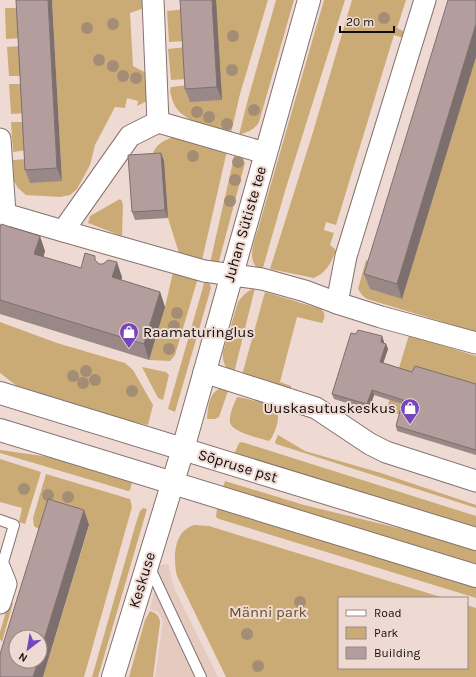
<svg xmlns="http://www.w3.org/2000/svg" width="476" height="677" font-family="Karla,sans-serif">
  <style>
    .built { fill: #e5cac0 }
    .green { fill: #cbab75 }
    .lines { fill: none; stroke-linecap: round; stroke-linejoin: round }
    .service-casing { stroke: #84726c; stroke-width: 12 }
    .minor-casing { stroke: #84726c; stroke-width: 23 }
    .tertiary-casing { stroke: #84726c; stroke-width: 24 }
    .secondary-casing { stroke: #84726c; stroke-width: 24 }
    .service { stroke: #fff; stroke-width: 10 }
    .minor { stroke: #fff; stroke-width: 21 }
    .tertiary { stroke: #fff; stroke-width: 22 }
    .secondary { stroke: #fff; stroke-width: 22 }
    .tree { fill: #a38e75 }
    .wall { fill: #9a8887 }
    .shaded-wall { fill: #7d6f6e }
    .building { fill: #b39e9d; stroke: #7d6f6e }
    .labels { text-anchor: middle; stroke-width: 4; stroke-linejoin: round; paint-order: stroke }
    .street-label { font-size: 15px; fill: #130d0a; stroke: #efdad3 }
    .poi-label { font-size: 15px; fill: #130d0a; stroke: #efdad3; text-anchor: start }
    .park-label { font-size: 15px; fill: #654f28; stroke: #efdad3 }
  </style>
  <rect width="100%" height="100%" fill="#efdad3"/>
  <!-- built -->
  <path class="built" d="M 168,564 L 174,588 L 218,677 L 155,677 L 163,620 L 158,612 L 150,609 L 160,565 Z"/>
  <!-- green -->
  <g class="green">
    <path d="M 52,0 L 147,0 L 147,7 L 130,13 L 133,66 L 152,76 L 147,101 L 137,106 L 138,101 L 127,98 L 125,108 L 115,107 L 95,145 L 90,165 L 77,189 L 70,195 L 60,197 L 26,195 L 18,188 L 14,181 L 13,160 L 28,159 L 62,181 Z"/>
    <path d="M 216,0 L 268,0 L 240,94 L 231,133 C 211,127 178,122 172,99 C 171,94 169,91 171,87 L 189,85 Z"/>
    <path d="M 276,0 L 294,0 L 259,122 C 255,130 247,132 239,135 L 248,99 Z"/>
    <path d="M 324,0 L 345,0 L 285,191 L 262,271 C 245,263 254,242 258,229 Z"/>
    <path d="M 352,0 L 406,0 L 397,28 L 409,34 L 407,39 L 394,35 L 336,225 L 326,222 L 324,230 L 334,233 L 330,245 L 336,250 C 331,263 327,272 314,278 L 270,269 L 313,132 Z"/>
    <path d="M 5,8 L 20,8 L 22,38 L 6,39 Z"/>
    <path d="M 185,9 L 186,41 L 169,42 L 167,11 Z"/>
    <path d="M 22,46 L 24,76 L 9,76 L 7,47 Z"/>
    <path d="M 187,47 L 189,79 L 171,80 L 168,49 Z"/>
    <path d="M 476,57 L 476,332 L 367,299 L 362,295 L 358,289 L 366,260 L 378,263 L 402,299 Z"/>
    <path d="M 9,84 L 24,84 L 26,113 L 11,114 Z"/>
    <path d="M 11,122 L 26,122 L 28,150 L 13,152 Z"/>
    <path d="M 173,137 L 227,151 L 202,260 L 179,253 L 168,218 L 164,161 L 152,155 C 156,144 163,141 173,137 Z"/>
    <path d="M 235,153 L 245,163 L 218,265 L 210,263 Z"/>
    <path d="M 120,199 L 122,201 L 123,206 L 122,236 L 88,223 L 90,216 Z"/>
    <path d="M 173,272 L 198,278 L 175,355 L 170,361 L 149,360 L 165,307 Z"/>
    <path d="M 205,280 L 210,284 L 211,288 L 175,412 L 168,409 Z"/>
    <path d="M 255,288 L 234,373 C 225,369 222,362 223,352 L 238,302 C 243,295 247,291 255,288 Z"/>
    <path d="M 265,292 L 321,309 C 326,313 325,318 322,323 L 297,317 L 280,382 L 291,386 L 291,389 L 242,375 Z"/>
    <path d="M 0,322 L 57,343 L 125,363 L 133,370 L 153,405 L 148,425 L 128,421 L 17,386 L 0,373 Z"/>
    <path d="M 409,335 L 476,356 L 476,389 L 396,402 L 405,405 L 402,415 L 386,411 Z"/>
    <path d="M 142,367 L 166,372 L 169,375 L 163,400 L 158,398 Z"/>
    <path d="M 224,387 L 229,388 L 219,417 L 215,419 L 207,419 C 208,405 209,391 224,387 Z"/>
    <path d="M 237,397 C 245,398 252,400 259,402 C 263,403 268,403 271,405 C 284,411 276,430 271,439 L 268,441 C 259,438 231,432 230,422 C 229,414 234,404 237,397 Z"/>
    <path d="M 278,435 L 305,451 L 381,473 L 476,505 L 476,508 L 276,444 L 275,442 Z"/>
    <path d="M 242,442 L 476,516 L 476,529 L 234,454 L 239,443 Z"/>
    <path d="M 0,450 L 50,457 L 125,480 L 132,483 L 130,490 L 128,491 L 0,453 Z"/>
    <path d="M 0,459 L 41,472 L 25,524 L 19,522 L 22,508 L 0,502 Z"/>
    <path d="M 46,474 L 130,499 L 132,507 L 84,677 L 43,677 L 89,526 C 74,528 46,536 34,526 L 33,518 Z"/>
    <path d="M 225,481 L 304,505 L 443,539 L 476,549 L 476,565 L 223,487 Z"/>
    <path d="M 143,508 L 147,509 L 98,677 L 92,677 L 136,523 L 140,511 Z"/>
    <path d="M 217,508 L 476,586 L 476,598 L 219,519 L 216,517 Z"/>
    <path d="M 195,525 L 209,526 L 444,598 L 339,598 L 339,668 L 467,668 L 467,605 L 476,608 L 476,677 L 226,677 L 177,576 C 173,559 173,530 195,525 Z"/>
    <path d="M 9,601 L 13,603 L 2,642 L 0,639 L 0,632 Z"/>
    <path d="M 150,611 C 156,613 160,616 160,623 L 153,677 L 129,677 L 145,620 Z"/>
  </g>
  <g class="lines">
    <defs>
      <g id="service">
        <path d="M 0,520 L 14,525 L 1,569"/>
        <path d="M 149,566 L 201,677"/>
      </g>
      <g id="minor">
        <path d="M 153,0 L 158,122"/>
        <path d="M 0,139 L 5,214"/>
        <path d="M 0,223 L 5,214 L 63,231 L 130,136 L 158,122 L 265,153"/>
        <path d="M 63,231 L 204,271 L 262,279 L 305,291 L 337,303 L 381,317 L 476,343"/>
        <path d="M 337,303 L 346,256 L 425,0"/>
        <path d="M 204,372 L 316,408 L 370,444 L 386,452 L 476,481"/>
        <path d="M 0,569 L 6,584 L 0,603"/>
      </g>
      <path id="tertiary" d="M 113,677 L 183,449 L 309,0"/>
      <g id="secondary">
        <path d="M 0,393 L 476,539"/>
        <path d="M 0,430 L 476,576"/>
      </g>
    </defs>
    <!-- service casing -->
    <use href="#service" class="service-casing"/>
    <!-- minor casing -->
    <use href="#minor" class="minor-casing"/>
    <!-- tertiary casing -->
    <use href="#tertiary" class="tertiary-casing"/>
    <!-- secondary casing -->
    <use href="#secondary" class="secondary-casing"/>
    <!-- service -->
    <use href="#service" class="service"/>
    <!-- minor -->
    <use href="#minor" class="minor"/>
    <!-- tertiary -->
    <use href="#tertiary" class="tertiary"/>
    <!-- secondary -->
    <use href="#secondary" class="secondary"/>
  </g>
  <!-- trees -->
  <g class="tree">
    <circle cx="384" cy="18" r="6"/>
    <circle cx="113" cy="24" r="6"/>
    <circle cx="87" cy="28" r="6"/>
    <circle cx="233" cy="36" r="6"/>
    <circle cx="99" cy="60" r="6"/>
    <circle cx="113" cy="66" r="6"/>
    <circle cx="232" cy="70" r="6"/>
    <circle cx="123" cy="76" r="6"/>
    <circle cx="136" cy="78" r="6"/>
    <circle cx="254" cy="110" r="6"/>
    <circle cx="197" cy="112" r="6"/>
    <circle cx="209" cy="117" r="6"/>
    <circle cx="227" cy="124" r="6"/>
    <circle cx="193" cy="156" r="6"/>
    <circle cx="238" cy="162" r="6"/>
    <circle cx="235" cy="180" r="6"/>
    <circle cx="230" cy="201" r="6"/>
    <circle cx="177" cy="313" r="6"/>
    <circle cx="174" cy="326" r="6"/>
    <circle cx="169" cy="349" r="6"/>
    <circle cx="86" cy="371" r="6"/>
    <circle cx="73" cy="376" r="6"/>
    <circle cx="95" cy="380" r="6"/>
    <circle cx="83" cy="383" r="6"/>
    <circle cx="132" cy="391" r="6"/>
    <circle cx="24" cy="489" r="6"/>
    <circle cx="48" cy="495" r="6"/>
    <circle cx="68" cy="497" r="6"/>
    <circle cx="300" cy="602" r="6"/>
    <circle cx="247" cy="634" r="6"/>
    <circle cx="258" cy="666" r="6"/>
  </g>
  <!-- wall -->
  <g class="wall">
    <path d="M 16,0 L 62,181 L 30,183 L 25,170 Z"/>
    <path d="M 216,0 L 222,100 L 190,102 L 185,89 Z"/>
    <path d="M 476,0 L 476,57 L 402,299 L 370,289 L 364,274 Z"/>
    <path d="M 161,153 L 164,161 L 168,218 L 135,220 L 132,212 Z"/>
    <path d="M 0,228 L 45,251 L 43,257 L 81,268 L 98,262 L 99,264 L 122,277 L 121,280 L 160,292 L 165,307 L 149,360 L 0,314 Z"/>
    <path d="M 382,336 L 384,342 L 384,343 L 386,344 L 388,349 L 383,363 L 412,372 L 476,384 L 476,455 L 397,431 L 396,426 L 402,404 L 374,395 L 369,410 L 334,399 L 332,394 Z"/>
  </g>
  <!-- shaded-wall -->
  <g class="shaded-wall">
    <path d="M 48,0 L 52,0 L 62,181 L 57,168 Z"/>
    <path d="M 212,0 L 216,0 L 222,100 L 217,87 Z"/>
    <path d="M 476,24 L 476,57 L 402,299 L 397,284 Z"/>
    <path d="M 161,153 L 164,161 L 168,218 L 165,210 Z"/>
    <path d="M 40,236 L 45,251 L 40,269 L 34,254 Z"/>
    <path d="M 117,262 L 122,277 L 118,292 L 112,277 Z"/>
    <path d="M 160,292 L 165,307 L 149,360 L 144,344 Z"/>
    <path d="M 382,336 L 384,342 L 382,347 L 381,342 Z"/>
    <path d="M 386,344 L 388,349 L 382,367 L 380,362 Z"/>
    <path d="M 372,390 L 374,395 L 369,410 L 367,404 Z"/>
    <path d="M 84,510 L 89,525 L 43,677 L 33,677 L 38,661 L 40,661 L 40,653 Z"/>
  </g>
  <!-- building -->
  <g class="building">
    <path d="M 16,0 L 48,0 L 57,168 L 25,170 Z"/>
    <path d="M 180,0 L 212,0 L 217,87 L 185,89 Z"/>
    <path d="M 448,0 L 476,0 L 476,24 L 397,284 L 364,274 Z"/>
    <path d="M 161,153 L 165,210 L 132,212 L 128,155 Z"/>
    <path d="M 1,224 L 40,236 L 34,254 L 81,268 L 85,253 L 95,256 L 95,260 L 99,264 L 103,264 L 108,260 L 117,262 L 112,277 L 160,292 L 144,344 L 0,300 L 0,228 Z"/>
    <path d="M 358,330 L 382,336 L 381,342 L 386,344 L 380,362 L 412,372 L 415,366 L 476,384 L 476,450 L 396,426 L 403,400 L 372,390 L 367,404 L 332,394 L 351,333 L 356,334 Z"/>
    <path d="M 48,499 L 84,510 L 40,653 L 40,637 L 16,637 L 16,661 L 38,661 L 33,677 L 0,677 L 0,654 Z"/>
  </g>
  <!-- icons -->
  <defs>
    <symbol id="shop-pin" viewBox="-11 -11 22 30"><path d="M0 17L-7.5 6A9.5 9.5 0 1 1 7.5 6Z" fill="#7745bd" stroke="#efdad3"/><path d="M-5-2.5h2.3a2.7 3.5 0 0 1 5.4 0H5L5.5 6h-11ZM-1.5-2.5h3a1.5 2.3 0 0 0-3 0Z" fill="#fff"/></symbol>
  </defs>
  <g fill-rule="evenodd">
    <use href="#shop-pin" x="118" y="321" width="22" height="30"/>
    <use href="#shop-pin" x="399" y="397" width="22" height="30"/>
  </g>
  <g class="labels">
    <!-- street labels -->
    <g class="street-label">
      <text transform="translate(245 224) rotate(-74)" y="5">Juhan Sütiste tee</text>
      <text transform="translate(238 466) rotate(17)" y="5">Sõpruse pst</text>
      <text transform="translate(142 580) rotate(-73)" y="5">Keskuse</text>
    </g>
    <!-- poi labels -->
    <g class="poi-label">
      <text x="143" y="337">Raamaturinglus</text>
      <text x="396" y="413" text-anchor="end">Uuskasutuskeskus</text>
    </g>
    <!-- park labels -->
    <g class="park-label">
      <text x="268" y="617">Männi park</text>
    </g>
  </g>
  <!-- legend -->
  <rect x="338" y="597" width="130" height="72" fill="#efdad3" stroke="#978883"/>
  <rect x="346" y="610" width="20" height="6" fill="#ffffff" stroke="#978883"/>
  <text x="374" y="617" font-size="12" fill="#130d0a">Road</text>
  <rect x="346" y="627" width="20" height="12" fill="#cbab75" stroke="#978883"/>
  <text x="374" y="637" font-size="12" fill="#130d0a">Park</text>
  <rect x="346" y="647" width="20" height="12" fill="#b39e9d" stroke="#978883"/>
  <text x="374" y="657" font-size="12" fill="#130d0a">Building</text>
  <!-- north arrow -->
  <g transform="translate(28 649) rotate(211)"><circle r="19" fill="#efdad3" stroke="#978883"/>
  <path d="M0-3L7 15L0 10L-7 15Z" fill="#7745bd"/>
  <text y="-6" font-size="11" font-weight="bold" text-anchor="middle" fill="#130d0a">N</text>
  </g>
  <!-- scale -->
  <path d="M340 26v6h54v-6" fill="none" stroke="#130d0a" stroke-width="2"/>
  <text x="346" y="26" font-size="12" fill="#130d0a" stroke="#efdad3" stroke-width="3" paint-order="stroke">20 m</text>
</svg>
